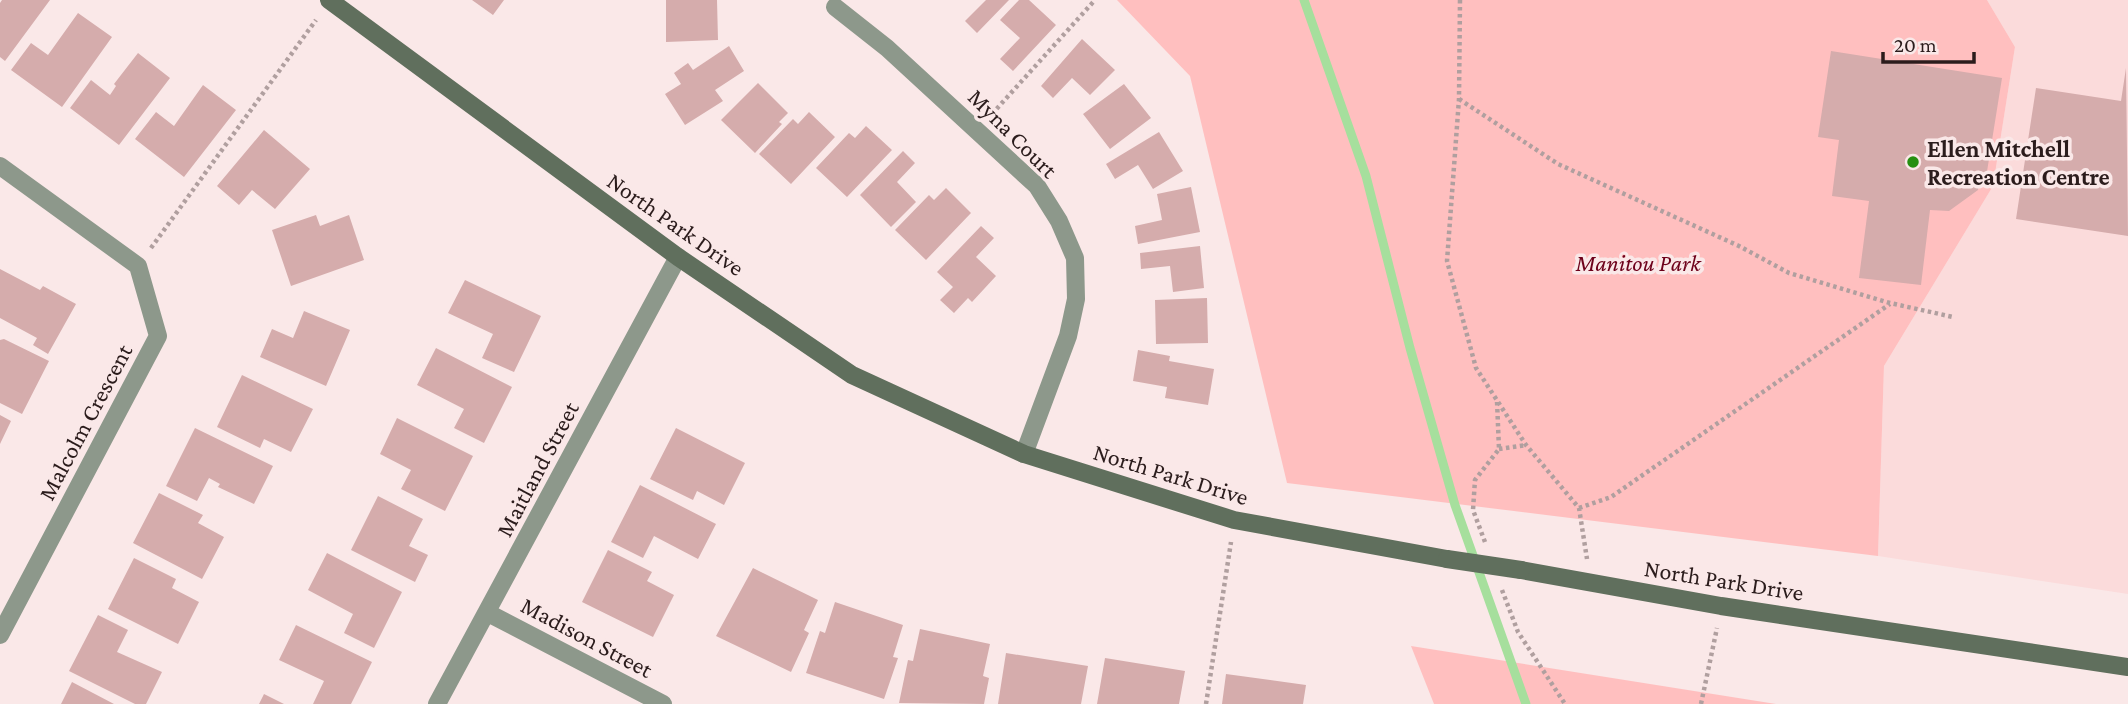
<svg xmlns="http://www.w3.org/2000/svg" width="2128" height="704" font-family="'Crimson Pro',serif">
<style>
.built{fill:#fbdbdb}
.green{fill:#ffbfbf}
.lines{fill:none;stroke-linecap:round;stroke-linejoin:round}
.stream{stroke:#a6df9d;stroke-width:9}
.building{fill:#d5acac}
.path{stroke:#b09f9f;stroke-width:4.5;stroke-dasharray:3.5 3.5;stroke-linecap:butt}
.minor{stroke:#8d988b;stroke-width:18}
.secondary{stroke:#606f5d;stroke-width:18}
.secondary-bridge{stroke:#606f5d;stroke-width:18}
.poi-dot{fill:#268f11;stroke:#fae8e8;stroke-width:2.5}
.labels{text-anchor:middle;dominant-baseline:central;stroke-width:7;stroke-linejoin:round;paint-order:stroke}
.street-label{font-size:24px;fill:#2b1c1c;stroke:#fae8e8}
.poi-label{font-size:24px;font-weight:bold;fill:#2b1c1c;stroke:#fae8e8;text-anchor:start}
.park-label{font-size:24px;font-style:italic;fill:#6d001a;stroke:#fae8e8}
</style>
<rect width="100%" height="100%" fill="#fae8e8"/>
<!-- built -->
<path class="built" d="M1987,0H2128V594L1878,556L1884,366L1993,186L2015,47Z"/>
<!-- green -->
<path class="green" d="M1117,0H1987L2015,47L1993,186L1884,366L1878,556L1287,483L1190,76Z
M1411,646L1776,704H1434Z"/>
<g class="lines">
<!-- stream -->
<path class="stream" d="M1304,0L1366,176L1410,348L1455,505L1526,704"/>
</g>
<!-- building -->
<path class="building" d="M2,0H50L5,61L0,57V3Z
M472,0H504L493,15Z
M666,0H717L718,40L666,42Z
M986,0H1009L977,33L965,21Z
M1019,0H1029L1056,25L1013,71L1000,59L1020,38L1000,20Z
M78,13L112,37L62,107L11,70L31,43L48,55Z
M1082,39L1115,70L1090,95L1072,78L1053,98L1041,86Z
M729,46L744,71L715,90L723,101L685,125L665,94L681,84L674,73L688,63L693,70Z
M1831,51L2002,78L1985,184L1979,183L1978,190L1949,211L1930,210L1921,285L1859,278L1869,201L1832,196L1839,140L1818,137Z
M138,53L170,78L119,145L70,108L91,80L110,95L116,86L114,84Z
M2126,68L2128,236L2016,219L2036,88L2121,101Z
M758,83L788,113L779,122L782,124L755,153L721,120Z
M1124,84L1151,118L1110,149L1083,114Z
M203,85L236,110L184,177L135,139L156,112L174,126Z
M809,112L835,137L791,184L759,154L793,119L798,124Z
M866,126L892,150L847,197L816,168L849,133L855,138Z
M264,130L310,169L275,209L252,190L239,205L217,186Z
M1159,132L1183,171L1153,189L1138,165L1115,179L1106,164Z
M903,151L915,163L897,182L916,202L891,227L860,195Z
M1191,187L1200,232L1138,244L1135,226L1162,220L1157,194Z
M946,188L971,213L926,260L895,230L929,195L934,200Z
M316,215L320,226L349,215L364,260L291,286L272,230Z
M981,226L994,238L976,257L996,276L972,302L968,298L954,313L940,300L953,287L937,272Z
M1200,246L1204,288L1173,292L1170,266L1141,269L1140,253Z
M0,269L40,290L43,286L76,304L48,354L33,345L37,338L0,318Z
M465,280L541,316L514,372L482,358L493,334L448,313Z
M1207,298L1208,343L1156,344L1155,300Z
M304,311L350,330L326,386L260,357L272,329L293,338Z
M4,339L49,361L22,414L0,403V340Z
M436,348L512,387L484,443L454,428L464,409L417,385Z
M1138,350L1170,356L1169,361L1214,369L1208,405L1165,398L1167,387L1133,381Z
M242,375L313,409L291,452L264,439L260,448L217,427Z
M0,415L11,421L0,444Z
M397,418L473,456L445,511L401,489L411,470L380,454Z
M195,428L273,466L254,504L218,487L220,484L209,478L197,501L166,486Z
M676,428L745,463L724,505L697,491L693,500L650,479Z
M640,485L716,524L698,559L654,536L643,558L611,542Z
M159,493L203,515L198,523L224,537L202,579L133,543Z
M378,496L423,519L409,546L428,555L415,582L351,550Z
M608,550L652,572L647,581L674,595L653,637L582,602Z
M327,553L402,592L374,648L344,633L353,614L308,590Z
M134,558L176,579L172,588L199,602L178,644L108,609Z
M753,568L818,600L804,630L809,633L791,672L716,636Z
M835,602L903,625L893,657L898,658L884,699L806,673L820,631L825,633Z
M98,615L128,630L117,652L162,672L146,704H135L69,671Z
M296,625L372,662L351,704H313L324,681L279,660Z
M920,629L990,644L983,676L989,678L984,704L899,703L908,660L913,661Z
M1006,653L1088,666L1081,704H998Z
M1105,658L1185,671L1179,704H1097Z
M1226,674L1306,685L1303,704H1222Z
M72,682L114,704H61Z
M264,694L284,704H259Z"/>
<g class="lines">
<!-- path -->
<path class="path" d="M1460,0L1459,99L1447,261L1476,368L1526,445L1579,508L1587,559
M1459,99L1558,164L1739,246L1789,273L1890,303L1953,317
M992,114L1095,0
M151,248L316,20
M1499,449L1526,445
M1579,508L1611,497L1890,304
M1485,542L1473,510L1475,480L1499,449L1497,401
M1502,590L1518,632L1565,704
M1206,704L1231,542
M1701,704L1717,628"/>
<!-- minor -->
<path class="minor" d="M835,7L887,48L1037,186L1059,221L1075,258L1076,299L1068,336L1024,454
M0,166L138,266L158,336L0,635
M488,613L663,704
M437,704L678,257"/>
<!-- secondary -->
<path class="secondary" d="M329,0L678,257L852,375L1024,454L1234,520L1447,559
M1521,570L1721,606L2128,667"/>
<!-- secondary-bridge -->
<path class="secondary-bridge" d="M1447,559L1521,570"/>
</g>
<!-- markers -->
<circle class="poi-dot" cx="1913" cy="162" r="7"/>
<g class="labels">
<!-- street labels -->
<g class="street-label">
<text transform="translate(1013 133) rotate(45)">Myna Court</text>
<text transform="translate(676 224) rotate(35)">North Park Drive</text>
<text transform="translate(85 422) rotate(-62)">Malcolm Crescent</text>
<text transform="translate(537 469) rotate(-62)">Maitland Street</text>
<text transform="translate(1171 474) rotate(17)">North Park Drive</text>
<text transform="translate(1724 580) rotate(9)">North Park Drive</text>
<text transform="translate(587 637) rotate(28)">Madison Street</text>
</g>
<!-- poi labels -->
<g class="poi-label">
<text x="1927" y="148">Ellen Mitchell<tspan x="1927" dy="28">Recreation Centre</tspan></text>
</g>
<!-- park labels -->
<g class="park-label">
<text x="1638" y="262">Manitou Park</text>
</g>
</g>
<!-- scale -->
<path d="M1883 52v10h91v-10" fill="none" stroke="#2b1c1c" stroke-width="3.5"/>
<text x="1894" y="52" font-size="21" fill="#2b1c1c" stroke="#fae8e8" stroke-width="5" paint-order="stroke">20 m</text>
</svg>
